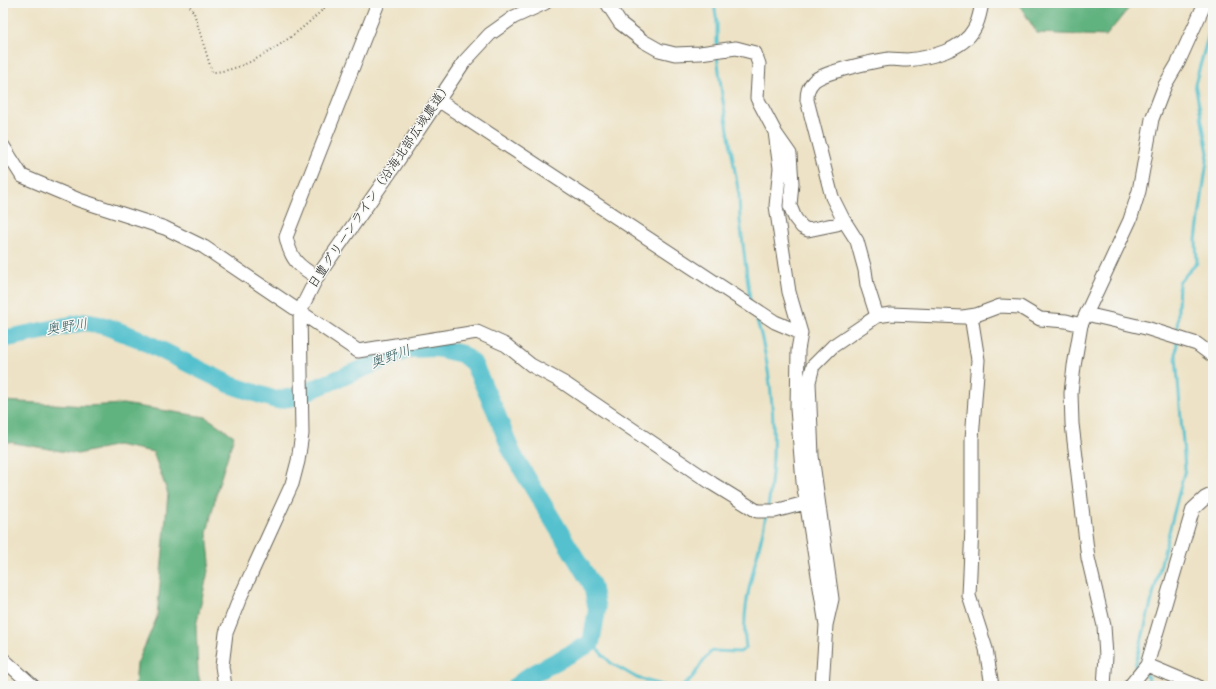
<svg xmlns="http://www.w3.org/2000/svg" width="1216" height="689" font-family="Dekko,'Klee One',sans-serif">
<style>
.forest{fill:#60b27f;stroke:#3e674e}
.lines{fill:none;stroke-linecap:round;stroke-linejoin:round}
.stream{stroke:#54c1ce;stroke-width:3}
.river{stroke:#54c1ce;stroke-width:18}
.minor-casing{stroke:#656157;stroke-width:15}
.path{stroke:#656157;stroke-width:2;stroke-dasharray:1 3;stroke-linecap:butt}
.minor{stroke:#fff;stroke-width:13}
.labels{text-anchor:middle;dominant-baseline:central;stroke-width:3;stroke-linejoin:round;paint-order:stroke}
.street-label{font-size:13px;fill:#1c1c1c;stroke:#f6f6f2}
.water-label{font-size:14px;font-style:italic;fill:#325e63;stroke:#f6f6f2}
</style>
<rect width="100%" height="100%" fill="#f6f6f2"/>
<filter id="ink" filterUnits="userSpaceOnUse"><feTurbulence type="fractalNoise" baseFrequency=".025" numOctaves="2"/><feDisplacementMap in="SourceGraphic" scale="8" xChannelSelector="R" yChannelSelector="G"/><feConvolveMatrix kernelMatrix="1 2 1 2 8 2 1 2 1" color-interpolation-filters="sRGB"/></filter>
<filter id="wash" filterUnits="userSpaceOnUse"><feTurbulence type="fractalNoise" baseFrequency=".012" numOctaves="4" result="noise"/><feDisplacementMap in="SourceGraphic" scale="16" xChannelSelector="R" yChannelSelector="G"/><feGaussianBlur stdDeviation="0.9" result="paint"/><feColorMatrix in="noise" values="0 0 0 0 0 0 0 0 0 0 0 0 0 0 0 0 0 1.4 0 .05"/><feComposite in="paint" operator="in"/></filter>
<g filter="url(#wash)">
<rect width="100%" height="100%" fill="#ede2c5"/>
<!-- forest -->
<path class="forest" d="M1018,3H1133L1106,36L1037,33Z
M3,401L86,406L123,404L206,417L234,436L218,487L207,533L210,562L196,626L198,673L201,686H135L137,664L157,617L168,494L153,452L117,445L78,454L3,441Z"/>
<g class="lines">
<!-- stream -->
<path class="stream" d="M714,3L717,23V47
M717,55L722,95L739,195L740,221L750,300
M755,313C774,375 778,444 768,507
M1177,333L1179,282L1197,263L1196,240L1208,153L1195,84L1213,19
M591,643L611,663L637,678L665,686
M1139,669L1135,666L1185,469L1176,356L1177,341
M1145,674L1149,677L1147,686
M681,686C697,679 699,661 712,651L740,652L746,648C739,602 759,559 766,515"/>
<!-- river -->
<path class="river" d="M3,339L85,322L105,326L137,338L231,385L276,400L294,397L410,349L436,348L462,354L473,363L495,410L512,453L592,585L597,610L591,643L529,676L516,686"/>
</g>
</g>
<g filter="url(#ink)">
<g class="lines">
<defs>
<path id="minor" d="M607,3L620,23L643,41L659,50L675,54L700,53L736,48L755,53L759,64L757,98L775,132L780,168L776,206L789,292L801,333L798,350L797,409L803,482L826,625
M438,100L775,322L801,333
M776,134L790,154L792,183L790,206L795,218L802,227L808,230L837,224L843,219
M3,146L22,176L79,200L165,228L204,247L358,351L477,332L506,345L531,365L564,383L713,484L757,511H775L805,503
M317,277C298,266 291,260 286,237L378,3
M1086,314L1146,328L1197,344L1213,356
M877,316L867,285L865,270L857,241L843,219L832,197L807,100C807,92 808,87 814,81C823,72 875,61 889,59C895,59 901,60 907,60C929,58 963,50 974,29C979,21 980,12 982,3
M971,316L978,360L972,439V527L969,596L986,649L992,686
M3,659L33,686
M1147,665L1197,686
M225,686L222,666L226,633L239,600L292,484L298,461L302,434L300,311L317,277L389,174L464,62L490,34L514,17L545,3
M822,686L826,625L832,599L812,456L809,382L813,366L833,346L864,325L877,316L891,314L963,317L976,315L1000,306L1020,307L1040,319L1066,321L1081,325
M1104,686L1106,656L1104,626L1088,558L1072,424L1071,393L1074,366L1081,325L1130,220L1139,191L1152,119L1165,85L1178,63L1205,3
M1130,686L1147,665L1193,509L1205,498L1213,494"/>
</defs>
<!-- minor casing -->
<use href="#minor" class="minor-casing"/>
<!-- path -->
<path class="path" d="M188,3L194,13L212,72C250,72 304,30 329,3"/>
<!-- minor -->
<use href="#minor" class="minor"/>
</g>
</g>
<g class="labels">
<!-- street labels -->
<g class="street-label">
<text transform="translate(381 186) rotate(-56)">日豊グリーンライン（沿海北部広域農道）</text>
</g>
<!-- water labels -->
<g class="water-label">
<text transform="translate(67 328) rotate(-8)">奥野川</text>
<text transform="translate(391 358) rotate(-20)">奥野川</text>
</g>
</g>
<!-- margin -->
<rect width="1216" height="689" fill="none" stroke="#f6f6f2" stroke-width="16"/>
</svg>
